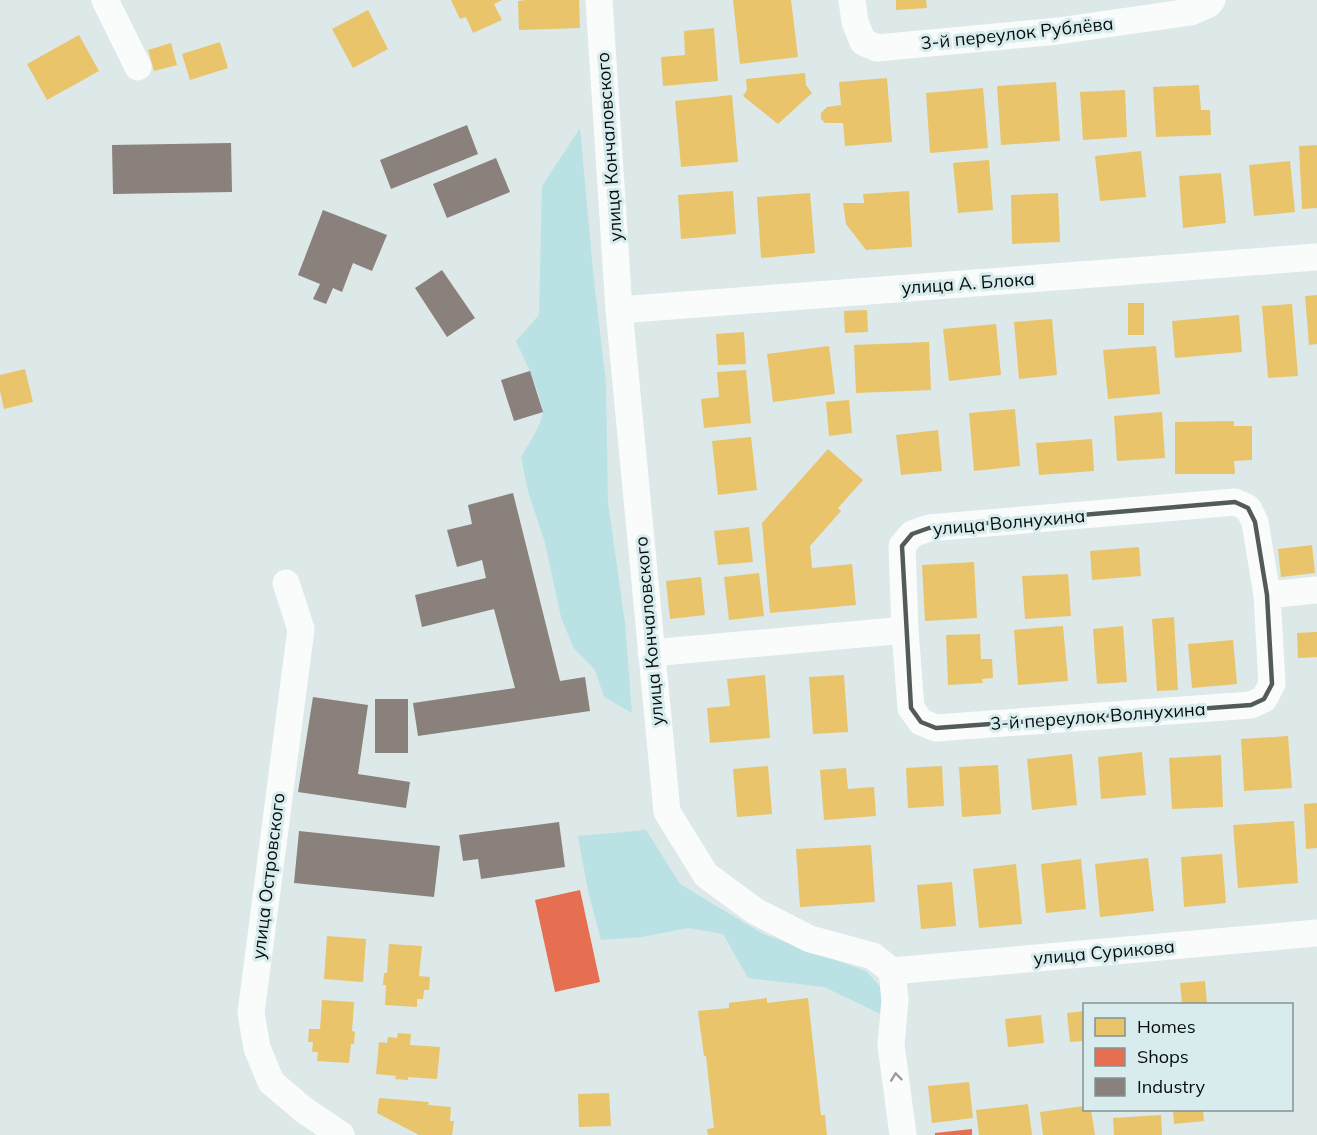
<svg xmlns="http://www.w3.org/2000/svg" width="1317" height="1135" font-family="Mulish,sans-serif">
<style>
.green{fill:#bae2e5}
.homes{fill:#e9c46a}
.shops{fill:#e76f51}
.industry{fill:#8a817c}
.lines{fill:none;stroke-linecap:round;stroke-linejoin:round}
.minor{stroke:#fafcfc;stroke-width:27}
.oneway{stroke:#999c9c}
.marked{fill:none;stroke:#525a5a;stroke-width:4.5;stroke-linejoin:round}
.labels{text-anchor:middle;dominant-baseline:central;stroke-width:6;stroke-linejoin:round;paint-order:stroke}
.street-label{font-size:18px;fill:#070d0d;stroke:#d8eced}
</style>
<rect width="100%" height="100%" fill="#dde8e8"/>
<!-- green -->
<path class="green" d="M580,128L593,271L606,384L608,502L625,623L632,713L604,697L595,670L573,647L561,617L545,543L528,491L521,457C528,444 539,430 542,416C545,401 523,356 516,341L539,315L542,186Z
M646,830L680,884L763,934L866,971L885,992L883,1015L824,987L748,978L723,934L688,928L642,937L601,940L588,891L578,836Z"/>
<!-- homes -->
<path class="homes" d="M451,0H502L494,4L502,20L473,33L466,17L460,19Z
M526,0H579L580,28L519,30L518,1Z
M733,0H791L798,57L740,64Z
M896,0H926L927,8L896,10Z
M368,10L388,49L353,68L332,29Z
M714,28L718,81L663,86L661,57L685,55L684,31Z
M79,35L99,71L47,100L27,64Z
M220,42L228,68L190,80L182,54Z
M171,43L177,65L154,71L148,50Z
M805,73L806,85L812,93L778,124L743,96L747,90L746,79Z
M887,78L892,142L845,146L843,123H825L821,119V113L827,107L841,105L839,82Z
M1056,82L1060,141L1001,145L997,86Z
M1199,85L1201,110H1210L1211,135L1156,137L1153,87Z
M983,88L988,148L930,153L926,93Z
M1125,90L1127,137L1083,140L1080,92Z
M732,95L738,162L681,167L675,101Z
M1317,145V208L1302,209L1299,146Z
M1141,151L1146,197L1100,201L1095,156Z
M989,160L993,210L958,213L953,163Z
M1290,161L1295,212L1254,216L1249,165Z
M1221,173L1226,223L1183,228L1179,176Z
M733,191L736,234L681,239L678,195Z
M909,191L912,247L866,250L846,224L843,203H864L863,194Z
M810,193L815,253L761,258L757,197Z
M1058,193L1060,242L1012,244L1011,195Z
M1317,295V344L1309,345L1305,296Z
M1128,303H1144V335H1128Z
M1292,304L1298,376L1268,378L1262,306Z
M867,310L868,332L845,333L844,311Z
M1239,315L1242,352L1175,358L1172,321Z
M1052,319L1057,375L1019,379L1014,322Z
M996,324L1001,375L949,381L943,329Z
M744,332L746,364L718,365L716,334Z
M929,342L931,390L856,393L854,345Z
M829,346L835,394L773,402L767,354Z
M1156,346L1160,394L1108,399L1103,350Z
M25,369L33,402L4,409L0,391V375Z
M746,370L751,423L704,428L701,399L719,397L717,372Z
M849,400L852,433L829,436L826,402Z
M1015,409L1020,466L974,471L969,413Z
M1162,412L1165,458L1117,461L1114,416Z
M1234,421V426H1252V460L1234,461L1235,474H1175V422Z
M938,430L942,471L901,475L896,435Z
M751,437L757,490L718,495L712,441Z
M1092,439L1094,471L1039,475L1036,443Z
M828,449L863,480L838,508L841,511L810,546L812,568L852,564L856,605L770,613L762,523Z
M749,527L753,562L718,565L714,531Z
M1312,545L1315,573L1281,577L1278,549Z
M1139,547L1141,576L1092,580L1090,551Z
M974,562L977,618L925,621L922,565Z
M759,573L764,616L729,620L724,577Z
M1068,574L1071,616L1025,619L1022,576Z
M701,577L705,615L670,619L666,581Z
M1174,617L1178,690L1157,691L1152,619Z
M1063,626L1068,681L1018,685L1014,630Z
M1123,626L1127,682L1097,684L1093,629Z
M1317,632V657L1298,658L1297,633Z
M980,634L981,659H992L993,678L982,679L983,683L948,685L946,635Z
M1233,640L1237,684L1192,688L1188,644Z
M765,675L770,738L710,743L707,708L730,706L727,679Z
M844,675L848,732L813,734L809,677Z
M1288,736L1292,788L1244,791L1241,739Z
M1142,752L1146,795L1101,799L1098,757Z
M1072,754L1077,805L1032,810L1027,759Z
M1221,755L1223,807L1172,809L1169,758Z
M998,765L1001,814L962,817L959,767Z
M768,766L772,814L737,817L733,769Z
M942,766L944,806L908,808L906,768Z
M846,768L848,789L874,787L876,816L824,820L820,770Z
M1317,803V848L1306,849L1304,804Z
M1294,821L1298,883L1238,888L1233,825Z
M871,845L875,902L800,907L796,849Z
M1222,854L1226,903L1184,907L1181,857Z
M1148,858L1154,911L1100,917L1095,864Z
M1081,859L1086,909L1046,913L1041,864Z
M1016,864L1022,924L979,928L973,869Z
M952,882L956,926L921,929L917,885Z
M327,936L366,939L363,982L324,979Z
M389,944L422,946L419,976L430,977L429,990H424L423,999H417V1007L385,1005L386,985H383L384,973H387Z
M1205,981L1207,1004H1182L1180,983Z
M767,998V1003L808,998L821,1115H825L827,1135H708L707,1129L714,1128L706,1056H704L698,1011L729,1008V1003Z
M322,1000L354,1002L352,1031L355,1032L354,1044H351L349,1063L317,1061L318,1052H312L313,1042H308L309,1029H320Z
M1084,1011V1041L1070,1042L1067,1013Z
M1041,1015L1044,1043L1008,1047L1005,1019Z
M398,1033L411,1034L410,1045L440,1047L437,1079L408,1077V1080L395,1079L396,1076L376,1074L379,1042L387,1043L388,1037L397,1038Z
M969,1082L973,1118L932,1123L928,1086Z
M609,1093L611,1126L579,1127L578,1094Z
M379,1098L429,1102L428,1105L451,1107L450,1121H454L452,1135H419L377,1113Z
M1028,1104L1032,1135H979L976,1110Z
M1084,1106V1110H1091L1095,1135H1043L1040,1112Z
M1173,1110H1203L1204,1121L1174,1124Z
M1161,1115L1162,1135H1114L1113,1118Z"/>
<!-- shops -->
<path class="shops" d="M580,890L600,982L555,992L535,900Z
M972,1129V1135H935V1133Z"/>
<!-- industry -->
<path class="industry" d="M467,125L478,154L391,189L380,160Z
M231,143L232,192L113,194L112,145Z
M496,158L510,192L447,218L433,184Z
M323,210L387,235L372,271L353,263L342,292L333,288L326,304L313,299L320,284L298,275Z
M442,270L475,318L447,337L415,288Z
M530,371L543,412L514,421L501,380Z
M513,493L560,681L585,677L590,711L418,736L413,703L515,688L494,609L422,627L415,595L486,578L482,560L457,567L447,530L472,524L468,505Z
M313,697L368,705L358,774L410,782L406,808L298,792Z
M375,699H408V753H375Z
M559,822L565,867L481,879L478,859L463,861L459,835Z
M299,831L440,846L434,897L294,883Z"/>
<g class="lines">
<!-- minor -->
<path class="minor" d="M105,0L138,67
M599,0L619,310L667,812L706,875L755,911L810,939L873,956L892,971L895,1000L891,1045L903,1135
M852,0L855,22L863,42L877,48L1058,31L1191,12L1209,4L1212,0
M619,310L1317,257
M286,583L301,629L251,1013L257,1048L271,1082L304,1110L341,1135
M905,630L911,708L921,722L936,728L1251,705L1264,699L1272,684L1267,595
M651,653L905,630L902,546L912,534L929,528L1235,502L1248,508L1255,522L1267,595L1317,590
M892,971L1317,933"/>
</g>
<!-- one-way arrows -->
<defs><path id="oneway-chevron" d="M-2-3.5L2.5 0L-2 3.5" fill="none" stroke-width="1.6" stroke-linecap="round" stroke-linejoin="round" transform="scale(1.5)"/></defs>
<use class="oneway" href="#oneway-chevron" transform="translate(896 1077) rotate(-97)"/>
<!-- marked area -->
<path class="marked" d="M1235,502L1248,508L1255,522L1267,595L1272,684L1264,699L1251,705L936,728L921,722L911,708L902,546L912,534L929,528Z"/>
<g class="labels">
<!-- street labels -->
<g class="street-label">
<text transform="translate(1017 33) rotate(-6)">3-й переулок Рублёва</text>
<text transform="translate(609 147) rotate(-94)">улица Кончаловского</text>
<text transform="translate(968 283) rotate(-4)">улица А. Блока</text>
<text transform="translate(1009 522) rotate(-5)">улица Волнухина</text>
<text transform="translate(649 631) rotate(-95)">улица Кончаловского</text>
<text transform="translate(1098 716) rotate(-4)">3-й переулок Волнухина</text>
<text transform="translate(268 876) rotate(-83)">улица Островского</text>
<text transform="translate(1104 952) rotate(-5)">улица Сурикова</text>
</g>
</g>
<!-- legend -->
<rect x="1083" y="1003" width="210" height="108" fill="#d8eced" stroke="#849393" stroke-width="1.5"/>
<rect x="1095" y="1018" width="30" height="18" fill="#e9c46a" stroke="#849393" stroke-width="1.5"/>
<text x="1137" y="1033" font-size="18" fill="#070d0d">Homes</text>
<rect x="1095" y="1048" width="30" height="18" fill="#e76f51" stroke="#849393" stroke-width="1.5"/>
<text x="1137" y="1063" font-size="18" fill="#070d0d">Shops</text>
<rect x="1095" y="1078" width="30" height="18" fill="#8a817c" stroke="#849393" stroke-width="1.5"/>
<text x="1137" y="1093" font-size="18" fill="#070d0d">Industry</text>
</svg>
